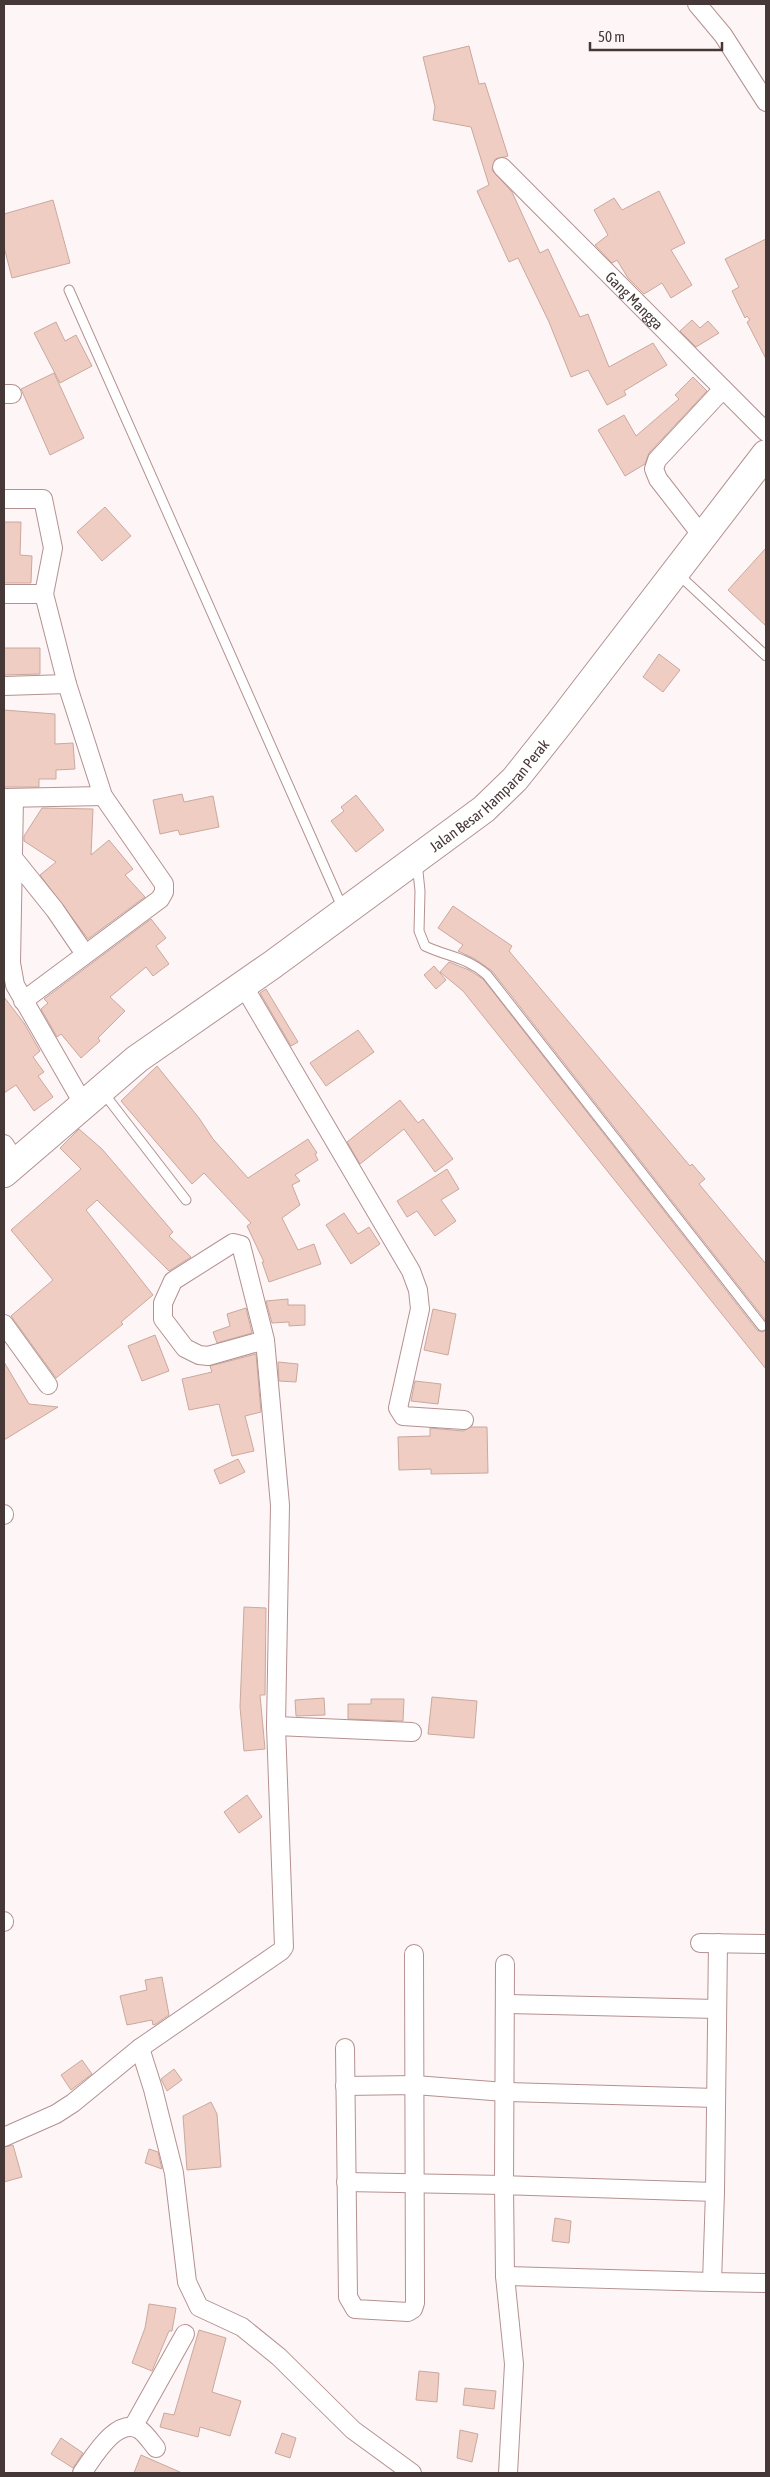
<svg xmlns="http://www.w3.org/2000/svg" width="770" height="2477" font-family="'Asap Condensed',sans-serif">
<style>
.building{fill:#f0cdc3;stroke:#caa89e}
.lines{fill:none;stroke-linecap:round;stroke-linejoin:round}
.service-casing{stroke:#b49191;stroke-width:11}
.minor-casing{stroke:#b49191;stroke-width:20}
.primary-casing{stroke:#b49191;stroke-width:30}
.service{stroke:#fff;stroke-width:9}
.minor{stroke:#fff;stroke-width:18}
.primary{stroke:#fff;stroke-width:28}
.labels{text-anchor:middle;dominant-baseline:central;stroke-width:4;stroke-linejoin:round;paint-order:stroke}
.street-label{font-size:15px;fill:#473838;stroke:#fef6f6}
</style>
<rect width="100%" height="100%" fill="#fef6f6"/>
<!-- building -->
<path class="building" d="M469,46L479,84L485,83L508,156L495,159L492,170L512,192L540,253L548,249L580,317L588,314L609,367L653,343L667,365L624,391L626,395L607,405L588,370L571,377L549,322L518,258L509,262L477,191L489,185L471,127L433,120L435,107L423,57Z
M659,191L685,243L671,250L692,285L671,298L662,283L644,294L628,278L617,260L612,263L595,245L608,235L594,210L614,198L622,210Z
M53,200L70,263L12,278L4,247V214Z
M766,239V359L747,322L750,320L747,316L745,318L732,291L739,287L725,259Z
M692,320L700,328L708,321L719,333L696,347L680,331Z
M56,322L65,341L76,335L92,366L60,383L34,333Z
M54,373L84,438L50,455L21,389Z
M693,377L707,391L649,453L645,464L625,476L598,430L624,415L636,436L679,399L675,395Z
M105,507L131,536L102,561L77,532Z
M4,522H21L20,555L32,556L31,583H4Z
M766,548V626L728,590Z
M4,648H40V674L4,675Z
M659,654L680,670L663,692L643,677Z
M4,710L55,714V744L73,743L75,769L56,770V779H39V787H4Z
M182,794L184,802L213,796L219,827L180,835L178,830L160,834L153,800Z
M356,795L384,830L356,852L331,821L344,811L341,807Z
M42,808L93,809L91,855L109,840L133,869L125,875L145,897L88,939L40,875L56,862L24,841V836Z
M453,906L512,946L509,951L690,1166L692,1164L705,1179L699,1184L766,1264V1321L492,971L475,959L458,951L463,945L438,928Z
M151,919L166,938L156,946L169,964L153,976L146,967L110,997L125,1011L98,1038L100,1041L81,1058L61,1034L57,1037L41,1009L48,1003L44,999Z
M449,962L469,970L483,979L757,1330L762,1332L766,1330V1369L463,991L440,972Z
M434,966L446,980L436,989L424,975Z
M266,989L298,1042L291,1046L260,993Z
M4,997L24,1023L40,1051L33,1057L44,1072L38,1076L53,1097L34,1111L16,1085L4,1093Z
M358,1030L374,1052L326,1086L310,1063Z
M157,1066L199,1118L213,1139L248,1178L308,1139L317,1153L315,1154L318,1160L295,1175L300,1181L292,1185L300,1205L282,1218L298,1250L314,1244L321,1264L269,1282L262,1262H264L247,1226L251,1223L204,1173L192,1184L121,1101Z
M400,1100L418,1123L423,1119L453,1159L435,1172L404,1129L360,1164L347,1142Z
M79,1129L102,1149L173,1232L169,1236L191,1257L169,1271L97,1200L86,1210L153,1295L121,1322L123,1324L56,1378L11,1316L53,1280L11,1230L81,1169L60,1148Z
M447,1169L459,1189L441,1200L456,1221L435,1236L417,1211L407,1217L397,1201Z
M344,1213L358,1234L369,1227L380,1244L351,1264L326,1225Z
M288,1299V1305H305V1325L289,1326V1322L272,1323L266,1301Z
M246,1308L252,1333L217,1343L213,1332L230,1326L227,1314Z
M433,1309L456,1314L448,1355L424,1350Z
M155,1335L169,1371L142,1381L128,1346Z
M256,1354L261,1412L245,1416L254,1451L232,1456L219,1404L189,1410L182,1379L212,1372L210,1366Z
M4,1362L29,1404L58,1407L4,1440Z
M278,1362L298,1364L296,1382L279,1381Z
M415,1381L441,1384L438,1404L411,1401Z
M471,1427H487L488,1473L431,1474V1469L399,1470L398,1437L430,1436V1428L463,1431Z
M238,1459L245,1472L220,1484L214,1470Z
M244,1607L266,1608L265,1695H260L265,1749L244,1751L240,1707Z
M432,1697L477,1701L474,1738L428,1734Z
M324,1698L325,1715L296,1716L295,1700Z
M371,1699H404L403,1721L348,1719V1704H371Z
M247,1795L262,1817L239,1833L224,1812Z
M162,1977L169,2015L156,2024L153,2025L152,2020L127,2025L120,1996L147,1990L145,1980Z
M82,2060L92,2074L71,2090L61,2075Z
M174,2069L182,2080L167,2091L161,2079Z
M211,2102L217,2114L221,2167L187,2170L183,2116Z
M13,2145L22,2177L4,2182V2147Z
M149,2149L158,2152L162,2169L145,2163Z
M555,2218L571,2221L569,2243L552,2241Z
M149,2304L176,2308L172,2331H169L152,2371L132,2363L145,2328Z
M199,2330L226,2338L212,2392L241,2401L230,2436L200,2427L198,2437L160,2427L164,2413L174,2415Z
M419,2371L439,2373L437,2402L416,2400Z
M465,2388L496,2391L494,2409L463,2405Z
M460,2430L478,2434L472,2462L457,2458Z
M282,2433L296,2438L290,2458L275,2453Z
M61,2438L83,2453L73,2468L51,2454Z
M141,2455L182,2473H134Z"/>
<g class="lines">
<defs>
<path id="service" d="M69,290L343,909
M678,574L766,656
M417,862L420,891L419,931L425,946C448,957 467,957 487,975L762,1326
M102,1091L186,1200"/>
<g id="minor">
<path d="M697,4L723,35L766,102"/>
<path id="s1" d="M502,167L766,432"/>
<path d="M4,394H12"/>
<path d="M4,499H43L53,548L44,594L67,684L103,796L164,884V892L160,899L23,1001"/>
<path d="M703,537L658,479L654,469L657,460L723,389"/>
<path d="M4,594H44"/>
<path d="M4,686L67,684"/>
<path d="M4,798L103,796"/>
<path d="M14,798L11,963L15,985L84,1105"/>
<path d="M14,859L55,910L85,954"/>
<path d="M243,985L411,1271L418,1290L420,1309L398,1408L403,1416L464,1420"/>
<path d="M4,1144L16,1162"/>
<path d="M4,1324L48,1385"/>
<path d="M4,1514V1515"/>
<path d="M276,1726L412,1732"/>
<path d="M4,1922V1921"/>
<path d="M700,1943L766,1944"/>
<path d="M505,2004L717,2009"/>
<path d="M140,2048L153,2089L174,2173L187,2282L199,2307L242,2327L279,2357L353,2430L412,2473"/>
<path d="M345,2048L348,2297L355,2309L408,2312L413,2309L415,2303L414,1954"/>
<path d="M345,2086L415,2085L505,2092L716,2098"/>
<path d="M4,2137L56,2114L73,2103L140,2048L281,1951L284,1947L276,1726L280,1505L265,1340L241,1245L233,1243L173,1281L163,1303V1319L185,1348L199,1355L208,1356L265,1340"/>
<path d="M346,2182L504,2185L505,1964"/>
<path d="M715,2192L718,1943"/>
<path d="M505,2276L712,2282"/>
<path d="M133,2427L185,2334"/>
<path d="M82,2473C93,2458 117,2415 140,2430C146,2434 151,2442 156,2448"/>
<path d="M508,2473L514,2364L505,2276L504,2185L715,2192L712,2282L766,2283"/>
</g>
<g id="primary">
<path id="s2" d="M4,1173L137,1059L272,965L484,809L515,779L558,725L766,454"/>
</g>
</defs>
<!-- service casing -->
<use href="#service" class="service-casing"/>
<!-- minor casing -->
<use href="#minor" class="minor-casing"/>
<!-- primary casing -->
<use href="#primary" class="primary-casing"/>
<!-- service -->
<use href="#service" class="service"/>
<!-- minor -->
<use href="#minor" class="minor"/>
<!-- primary -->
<use href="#primary" class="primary"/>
</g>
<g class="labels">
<!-- street labels -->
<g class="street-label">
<text stroke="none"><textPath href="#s1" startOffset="188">Gang Mangga</textPath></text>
<text stroke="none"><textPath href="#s2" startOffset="616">Jalan Besar Hamparan Perak</textPath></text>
</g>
</g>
<!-- border -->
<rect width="770" height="2477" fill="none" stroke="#473838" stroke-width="10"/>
<!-- scale -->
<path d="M590 42v8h132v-8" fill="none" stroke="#473838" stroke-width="2.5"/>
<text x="598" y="42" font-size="15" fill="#473838" stroke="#fef6f6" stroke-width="4" paint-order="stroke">50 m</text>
</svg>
